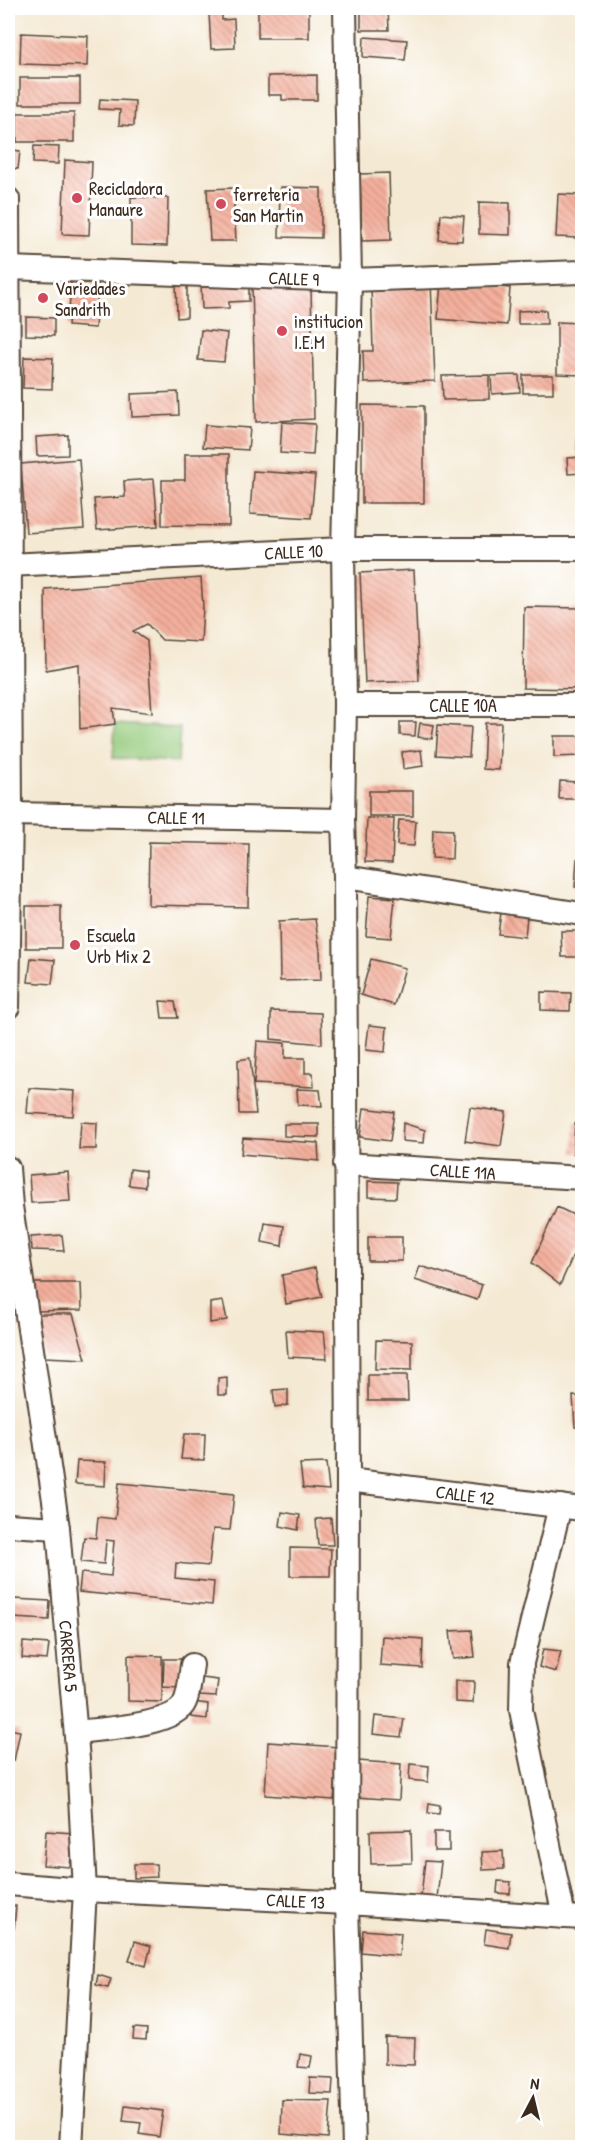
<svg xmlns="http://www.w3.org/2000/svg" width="590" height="2155" font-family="'Patrick Hand',sans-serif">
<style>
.green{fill:#95ca7c;stroke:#687a4d;stroke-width:1.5}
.building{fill:url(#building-back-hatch)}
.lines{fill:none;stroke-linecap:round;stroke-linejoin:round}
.minor-casing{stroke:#574739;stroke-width:26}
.minor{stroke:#fff;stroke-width:22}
.poi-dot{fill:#d1495b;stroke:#fff;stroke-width:2}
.labels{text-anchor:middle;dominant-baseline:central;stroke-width:6;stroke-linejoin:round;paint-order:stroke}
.poi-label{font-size:18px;fill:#3b2a1e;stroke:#fff;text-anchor:start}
.street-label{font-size:18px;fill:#3b2a1e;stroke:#fff}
</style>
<defs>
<pattern id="building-back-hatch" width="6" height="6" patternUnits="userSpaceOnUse" patternTransform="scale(1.5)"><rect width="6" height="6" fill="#f5b09d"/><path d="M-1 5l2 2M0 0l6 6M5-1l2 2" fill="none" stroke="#c88f7f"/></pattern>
</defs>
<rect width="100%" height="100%" fill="#fff"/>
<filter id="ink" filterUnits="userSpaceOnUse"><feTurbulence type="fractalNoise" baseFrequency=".0167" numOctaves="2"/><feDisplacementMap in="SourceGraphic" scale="12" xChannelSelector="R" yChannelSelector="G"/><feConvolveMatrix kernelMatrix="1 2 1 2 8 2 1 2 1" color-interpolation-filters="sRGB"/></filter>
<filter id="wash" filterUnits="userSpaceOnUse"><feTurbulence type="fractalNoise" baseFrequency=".008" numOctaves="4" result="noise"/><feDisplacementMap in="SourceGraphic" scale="24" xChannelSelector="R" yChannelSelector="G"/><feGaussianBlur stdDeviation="1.35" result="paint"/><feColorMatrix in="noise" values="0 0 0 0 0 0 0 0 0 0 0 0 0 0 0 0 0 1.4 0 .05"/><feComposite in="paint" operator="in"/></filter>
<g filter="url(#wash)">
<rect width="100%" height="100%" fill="#f4e9d3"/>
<!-- green -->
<path class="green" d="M115,724L180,728L178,762L113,758Z"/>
<g id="blocks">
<!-- building -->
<path class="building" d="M258,8H309V38H258Z
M361,8H388L389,30H361Z
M222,12V20L234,19L235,48L211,49L209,13Z
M21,33L88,36L87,66L20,64Z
M364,37L407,40L405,60L363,57Z
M317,75V100H282V95H268V76Z
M20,78H80V104H20Z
M100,99L135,101L134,126L119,125L120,110L99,109Z
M17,113H74V142H17Z
M34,146L59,147L58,164L33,163Z
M12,150L20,151L18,169L10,168Z
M65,160L92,162L89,235L62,234Z
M389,173L391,240L362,241L360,174Z
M280,187L321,188V238L279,237Z
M233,188L236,241H210L207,189Z
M558,194L580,195L579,238L556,237Z
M131,197L168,198L167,246L131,245Z
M479,202L510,203V235L479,234Z
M441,214L464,216L462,241L439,240Z
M187,281V317L177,318L176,282Z
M249,281V301L229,302V308L202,309L201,283Z
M71,282L98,284L95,328L68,326Z
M431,282L435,381L364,383L363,351H373L371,285Z
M441,282L510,288L507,325L438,319Z
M252,287L311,288L314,419L256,422Z
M546,310L547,324H518V311Z
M26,317L54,318V336L26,335Z
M557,322L582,323V375L557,374Z
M201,330L227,333L224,362L198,360Z
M24,357L53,358L52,389L23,388Z
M489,375V399L443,400L442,376Z
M519,375L520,392L492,394L491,376Z
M523,375H553V393H523Z
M178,392L179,415L132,417L131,394Z
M362,405L424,406V503H362Z
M282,422L315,424L313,455L280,453Z
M205,425L250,428L248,450L203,447Z
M578,430H582V450H577Z
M68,435V455L37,456L36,437Z
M185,454H229V526L162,525V480H185Z
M582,457V473L568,474L567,458Z
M79,459L84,529L26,533L21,464Z
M253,471L315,475L311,518L250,514Z
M154,479L158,526L97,530L94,499L125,497L124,481Z
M414,570L419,681L365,683L360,573Z
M201,578L203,607L201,642L162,640L147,624L133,631L147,641L152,713L113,708L115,724L80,729L79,664L46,670L45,589Z
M524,607L582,608V689L523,688Z
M400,722H416L415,736L400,735Z
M420,723L434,725L432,739L418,737Z
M485,723H501L499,770L483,769Z
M438,725L471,727L469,757L436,755Z
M554,736H581V756L554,757Z
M421,750L423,766L403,769L402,752Z
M560,781L577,782L576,799H559Z
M369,791H413V816H369Z
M367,818L394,819L392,863L365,862Z
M399,820L416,821L414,846L397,845Z
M433,829L453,830L452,859L432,858Z
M149,842L249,844L248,907L148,905Z
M577,859L582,860V887H575Z
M369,896L395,898L391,938L366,936Z
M26,906H61V948H26Z
M501,913L527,916L525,937L498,934Z
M315,919L320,950L321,980L280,981L279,921Z
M561,931H582V957H562Z
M31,958L55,960L52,984L28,982Z
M371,959L405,968L394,1005L361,995Z
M541,992L571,993L570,1011L541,1010Z
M160,1001L175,1002L178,1018H162Z
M271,1011L321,1013L322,1044L271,1039Z
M369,1025L387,1027L385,1052L366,1050Z
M257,1041L285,1043V1058H305V1073H313L314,1087L254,1084Z
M250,1058L256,1114H239L238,1060Z
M29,1088L75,1091L73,1116L27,1113Z
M297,1089L320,1090L322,1106L298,1105Z
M470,1107L506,1112L501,1146L465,1141Z
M364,1108L394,1112L390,1141L360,1137Z
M81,1122L97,1123L96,1149H79Z
M403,1123L425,1130L424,1143L402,1141Z
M575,1123L582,1124V1153H573Z
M284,1124H319V1137L284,1136Z
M243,1138L318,1143L319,1161L241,1154Z
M130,1169L145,1171V1187L129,1185Z
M68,1172L70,1201L31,1203L29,1175Z
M368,1181L397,1182L396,1198L368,1197Z
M557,1207L582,1219V1252L576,1249L560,1285L532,1263Z
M265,1223L284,1226L282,1246L262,1242Z
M62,1235L64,1251L32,1250L31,1237Z
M368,1237H402V1261H368Z
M420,1266L482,1285L477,1300L415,1280Z
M315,1268L322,1297L286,1304L282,1275Z
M35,1283H81L82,1310L35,1311Z
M223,1301L227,1320L210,1323V1303Z
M39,1314H73L86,1359L45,1357Z
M286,1330L324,1332L327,1359L288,1357Z
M376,1340L412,1341V1370L375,1369Z
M368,1375H407L408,1401H368Z
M227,1377V1395H218V1378Z
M288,1389V1405L275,1407L273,1390Z
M573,1396L582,1397V1428L575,1427Z
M184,1434H205L204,1460L181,1459Z
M77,1461L106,1462L105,1486L75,1484Z
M326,1463L329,1490L303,1488L300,1464Z
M119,1483L234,1494L230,1530L213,1529L209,1566L176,1563L175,1578L214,1582L212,1605L79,1592L81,1573L111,1576L114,1541L106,1540L104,1564L81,1562L84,1537L96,1538L98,1517L115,1519Z
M282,1512L300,1515L298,1530L280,1526Z
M331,1518L333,1545H318L316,1519Z
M290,1548L331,1549L330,1576H290Z
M14,1599L50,1601L49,1620L13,1618Z
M472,1630L475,1657L453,1659L450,1631Z
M382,1636L423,1639L422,1668L380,1665Z
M23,1642L49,1644L47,1660L22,1658Z
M543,1649L561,1651L556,1672L539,1667Z
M128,1655L162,1656V1702L128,1701Z
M164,1659H181L180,1688L163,1687Z
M202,1678L218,1680L216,1697L200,1696Z
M455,1681H474L473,1703L455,1702Z
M192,1702L208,1704L207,1719L191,1717Z
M375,1716L404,1719L401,1737L373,1734Z
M8,1729L20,1731L14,1761L8,1760Z
M268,1742L338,1747L334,1800L265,1795Z
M358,1761L401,1764L399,1800L356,1797Z
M410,1764L429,1766L428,1782L409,1780Z
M429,1803L440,1805L439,1814L428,1813Z
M411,1830L412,1863L371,1864L370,1831Z
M46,1831L73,1833L70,1867L43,1865Z
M434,1832H449V1851H434Z
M503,1851L504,1869L483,1870L482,1852Z
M425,1861L441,1862L437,1898L421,1896Z
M134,1864H156L157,1877L134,1878Z
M498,1881L511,1882L510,1894L497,1893Z
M8,1906H16L14,1928L8,1927Z
M486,1929L511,1933L509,1948L484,1944Z
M363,1930L401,1933L399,1956L361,1952Z
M135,1941L151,1946L146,1966L129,1961Z
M98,1975L111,1979L108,1988L96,1985Z
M134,2028L147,2029L146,2040L133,2039Z
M385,2037L415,2038L414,2065L385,2064Z
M300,2054L312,2056L310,2068L298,2067Z
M310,2078L333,2079L332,2094L309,2093Z
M282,2100L331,2101L328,2138L281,2134Z
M125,2106L163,2111L159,2137L139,2134L141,2123L123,2121Z"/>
</g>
</g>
<g filter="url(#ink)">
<use href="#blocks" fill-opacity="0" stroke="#574739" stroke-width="1.5"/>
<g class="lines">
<defs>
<g id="minor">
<path d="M345,8L350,280L343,549L345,705L343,820L345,877L348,1480L347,1903L354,2148"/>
<path d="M8,199L11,814L8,1007"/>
<path id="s1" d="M8,268L350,280L582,272"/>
<path id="s2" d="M8,565L343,549H582"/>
<path id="s3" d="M345,705H582"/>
<path id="s4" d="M8,814L343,820"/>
<path d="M345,877L582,914"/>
<path id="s5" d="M345,1164L582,1178"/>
<path id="s6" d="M8,1168L11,1206L58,1528L78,1760L85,1890L71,2148"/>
<path id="s7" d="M348,1480L582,1509"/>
<path d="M560,1506L522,1663L521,1710L564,1917"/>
<path d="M8,1525L58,1528"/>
<path d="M76,1732C100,1729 175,1726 185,1702C190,1691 190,1676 192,1665"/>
<path id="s8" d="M8,1884L85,1890L347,1903L582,1918"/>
</g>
</defs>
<!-- minor casing -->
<use href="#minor" class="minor-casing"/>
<!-- minor -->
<use href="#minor" class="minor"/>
</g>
</g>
<!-- markers -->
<g class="poi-dot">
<circle cx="77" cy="198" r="6"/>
<circle cx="221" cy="204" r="6"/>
<circle cx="43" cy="298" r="6"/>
<circle cx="282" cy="331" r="6"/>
<circle cx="75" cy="945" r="6"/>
</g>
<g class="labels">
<!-- poi labels -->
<g class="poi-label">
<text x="89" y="188">Recicladora<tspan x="89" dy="21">Manaure</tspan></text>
<text x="233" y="194">ferreteria<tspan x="233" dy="21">San Martin</tspan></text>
<text x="55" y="288">Variedades<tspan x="55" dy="21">Sandrith</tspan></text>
<text x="294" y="321">institucion<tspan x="294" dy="21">I.E.M</tspan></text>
<text x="87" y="935">Escuela<tspan x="87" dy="21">Urb Mix 2</tspan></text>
</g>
<!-- street labels -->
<g class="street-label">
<text stroke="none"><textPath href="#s1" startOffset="286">CALLE 9</textPath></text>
<text stroke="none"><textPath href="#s2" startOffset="286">CALLE 10</textPath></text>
<text stroke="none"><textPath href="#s3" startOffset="118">CALLE 10A</textPath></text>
<text stroke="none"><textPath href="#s4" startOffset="168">CALLE 11</textPath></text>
<text stroke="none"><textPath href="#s5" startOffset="118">CALLE 11A</textPath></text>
<text stroke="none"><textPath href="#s7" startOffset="118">CALLE 12</textPath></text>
<text stroke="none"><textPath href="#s6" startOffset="492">CARRERA 5</textPath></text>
<text stroke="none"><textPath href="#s8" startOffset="288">CALLE 13</textPath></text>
</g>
</g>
<!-- margin -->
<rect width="590" height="2155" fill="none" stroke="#fff" stroke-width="30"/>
<!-- north arrow -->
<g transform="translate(533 2098) rotate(7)" stroke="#ffffff" stroke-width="4.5" paint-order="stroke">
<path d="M0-4.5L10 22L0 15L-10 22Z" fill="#3b2a1e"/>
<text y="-9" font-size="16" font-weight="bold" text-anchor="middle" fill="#3b2a1e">N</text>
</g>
</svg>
